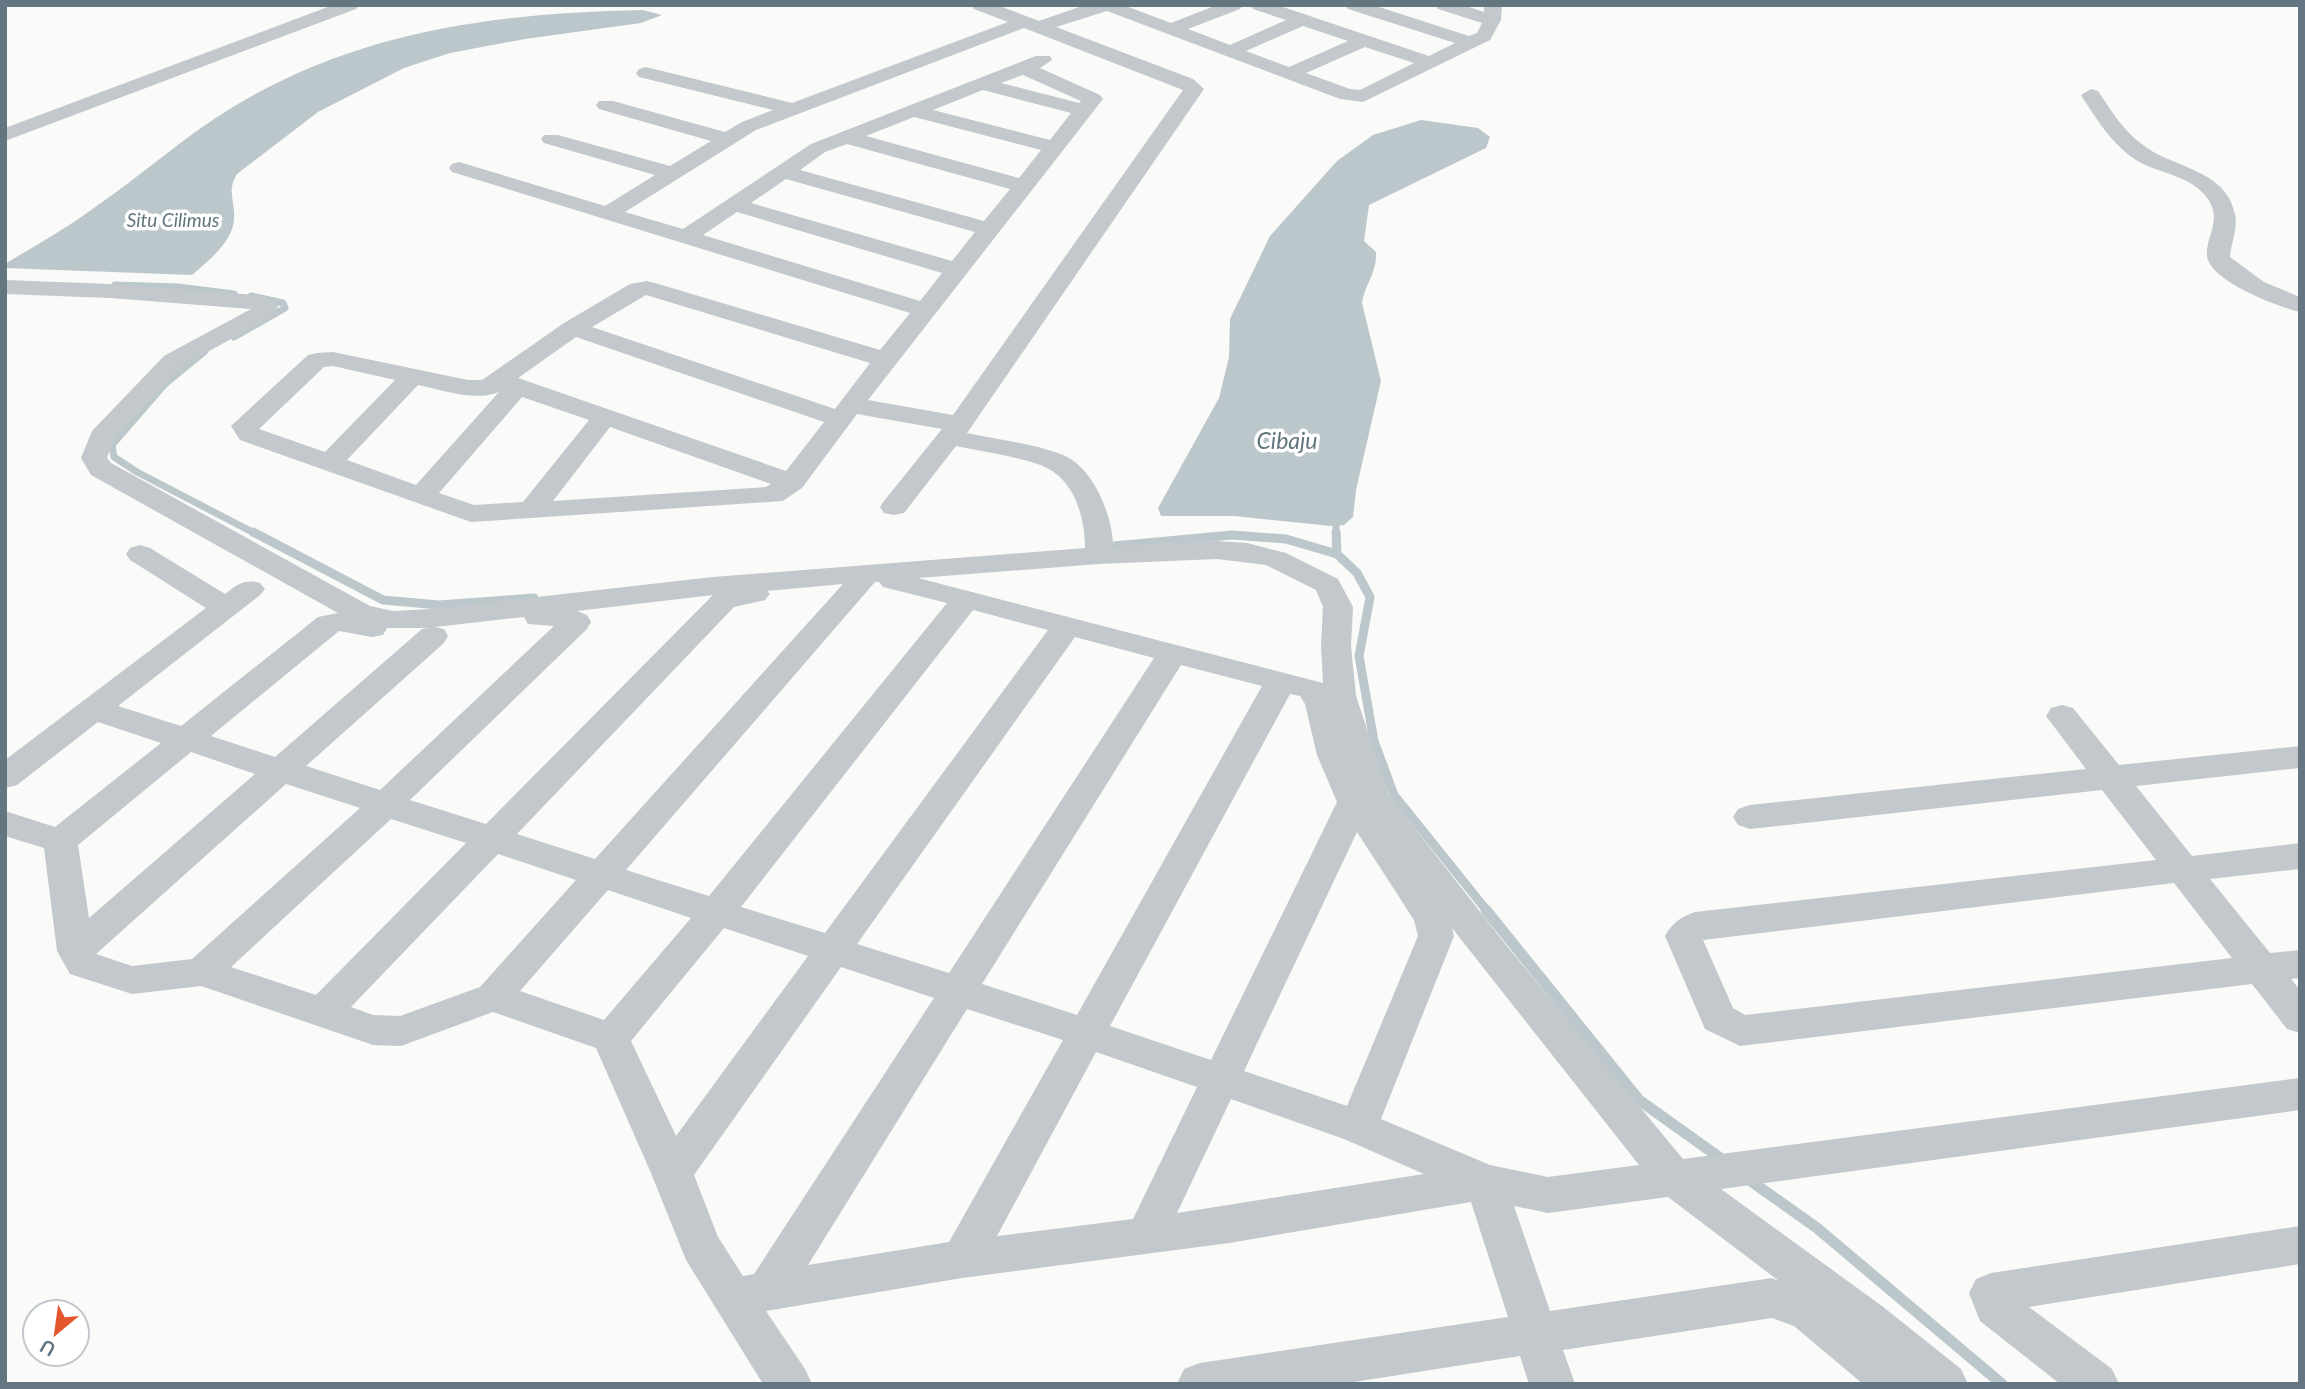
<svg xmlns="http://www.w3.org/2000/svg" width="2305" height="1389" font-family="Lato,sans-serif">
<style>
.water{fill:#bbc7cb}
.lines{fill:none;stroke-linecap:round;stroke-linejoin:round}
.stream-far2{stroke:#bbc7cb;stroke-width:7}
.stream-far1{stroke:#bbc7cb;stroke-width:9}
.stream{stroke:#bbc7cb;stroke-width:11}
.street{fill:#c3c8cc;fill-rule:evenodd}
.labels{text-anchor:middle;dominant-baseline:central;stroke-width:7;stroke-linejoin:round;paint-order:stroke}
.far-water-label{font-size:19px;font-style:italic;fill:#60757c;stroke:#fff}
.water-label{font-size:23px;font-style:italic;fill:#60757c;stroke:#fff}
</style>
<rect width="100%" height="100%" fill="#fafaf8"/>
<!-- water -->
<path class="water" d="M643,10L662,15L641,23L525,39L450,53L404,68L318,112L237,174C228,189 233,196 234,212C237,239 210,259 192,275L5,268V264C34,246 64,230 91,210C140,177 183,137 233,107C360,30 498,13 643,10Z
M1421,120L1478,128L1490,137L1486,148L1369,205L1364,241L1376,252C1377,273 1365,284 1362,303L1381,381L1356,490L1353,517L1344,525L1331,526L1234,516H1161L1158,508L1219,398L1229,357L1230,319L1270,236L1337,161L1373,135Z"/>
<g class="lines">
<!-- stream-far2 -->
<path class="stream-far2" d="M115,285L178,287L234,294
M234,337L285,308L283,303L251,296
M205,351L165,384L112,445L114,457L137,472L256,534
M1336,516V534"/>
<!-- stream-far1 -->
<path class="stream-far1" d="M253,532L383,600L439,605L534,598
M1336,532L1337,554
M1103,547L1232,535L1286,539L1337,554L1357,573L1370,597L1359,656L1374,741L1394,795L1488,912"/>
<!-- stream -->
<path class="stream" d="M1486,910L1639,1100L1723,1160
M1748,1179L1817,1228L2002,1384"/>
<!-- street -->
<path class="street" d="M333,5H359L356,9L5,141V128Z
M971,5H997L1039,21L1085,5H1123L1171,23L1217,5H1243L1240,9L1188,29L1230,45L1286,20L1253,9L1250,5H1277L1429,56L1455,43L1348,9L1345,5H1373L1469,36L1477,33L1482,23L1438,9L1435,5H1463L1484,12V5H1502L1501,20L1490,40L1363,102L1340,99L1107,11L1056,27L1193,79L1204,89L967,433C998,440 1033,443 1063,455C1093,467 1113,516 1113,546L1217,541L1247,543L1286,553L1338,579L1353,607L1351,646L1356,696L1389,795L1506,945L1683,1159L2300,1078V1110L1721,1189L1882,1306L1961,1369L1968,1384H1863L1794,1326L1772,1318L1563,1350L1575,1384H1529L1520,1356L1341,1384H1177L1184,1369L1200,1363L1508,1317L1471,1202L1229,1243L962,1278L766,1311L805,1369L812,1384H763L686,1260L651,1173L596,1048L493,1012L401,1046L373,1045L201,986L132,994L70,974L57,951L44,848L5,836V811L55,827L161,743L98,722L17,785L5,788V760L206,608L130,560L126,554L130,548L140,545L150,548L225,594C238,584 245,579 260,583L265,589L260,595L118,706L181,726L318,617L338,613L91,475L81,458L92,431L164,356L251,309L110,298L5,294V280L110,284L257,295L274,301L278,306L273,316L182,366L114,439L107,458L111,463L370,606L393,611L432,609L713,577L1085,548C1085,518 1075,482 1047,468C1029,458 978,451 956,446L904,513L894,515L884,513L880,507L884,501L942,429L857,414L802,488L783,501L471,522L240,440L231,426L308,355L317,353L333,352L468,380H482L564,323L630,284L647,281L655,283L880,350L910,313L452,172L449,168L452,164L459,162L605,206L655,175L544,143L541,139L544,135H558L670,166L711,141L599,109L596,105L599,101H613L725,132L742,122L773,110L639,77L636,73L639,69L646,67L792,103L1008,22L974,9ZM1303,26L1348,41L1289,67L1246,51ZM1024,28L1183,90L953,415L868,400L1103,99L1100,95L1040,68L1052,60L1050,56H1036L811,144L683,229L625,212L756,130ZM1365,47L1414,63L1360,90L1350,89L1306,73ZM1023,75L1081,101L1079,103L1001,83ZM983,90L1071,113L1050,140L933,110ZM914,117L1041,150L1019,178L866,136ZM847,144L1010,189L984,221L800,170L825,152ZM786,179L975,232L952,261L751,203ZM737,212L942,273L920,301L703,235ZM646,295L870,363L835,409L592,327ZM576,337L824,422L786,471L518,378ZM333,366L395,380L325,452L259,429L324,367ZM418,385C443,390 474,402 499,392L416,485L347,460ZM522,397L589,420L523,502L474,505L439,493ZM610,427L771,484L766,487L553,501ZM1217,559L1266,565L1316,590L1323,607L1321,646L1323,683L918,578L1099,564ZM875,582H879L883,587L947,603L709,896L626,870ZM843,584L595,859L517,834L734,607L765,600L770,594L767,591ZM713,595L486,824L410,800L587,629L591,622L587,615L577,611ZM973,610L1048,630L825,933L741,907ZM524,617L528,624L554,626L380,790L306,766L444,643L448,636L444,629L435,627ZM387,628H429L422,629L275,757L211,736L339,631L372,637L383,635ZM1075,637L1154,658L949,973L857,944ZM1181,665L1262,686L1077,1015L982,984ZM1290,694L1300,696L1305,704L1317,755L1337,802L1211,1060L1110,1026ZM191,752L255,774L89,918L78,845ZM286,784L360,808L192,959L132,966L96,954ZM391,819L466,843L316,995L231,967ZM1357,832L1414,920L1418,936L1347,1106L1244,1071ZM498,854L576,880L480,987L400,1016L373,1015L351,1007ZM608,890L691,918L604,1020L520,991ZM724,928L808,956L676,1136L631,1041ZM1452,928L1639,1165L1548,1177L1490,1165L1381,1119L1454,936ZM841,967L934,998L754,1274L743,1276L718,1237L694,1175ZM967,1009L1063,1040L949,1242L808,1265ZM1096,1052L1197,1087L1133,1219L997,1236ZM1231,1099L1344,1139L1424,1174L1177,1213ZM1668,1197L1779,1281L1772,1278L1550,1311L1514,1206L1548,1213Z
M2091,89L2098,91C2111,110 2123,131 2143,145C2174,169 2226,169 2235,214C2238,228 2231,243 2230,257L2264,282L2300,297V312C2278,307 2216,283 2208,260C2201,240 2228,219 2203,193C2187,176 2161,173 2141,163C2114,148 2097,120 2081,95Z
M2062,705L2073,708L2119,765L2300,746V768L2136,786L2192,856L2300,843V869L2210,879L2270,953L2300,950V978L2291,979L2300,990V1033L2287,1029L2252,984L1740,1046L1705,1029L1665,936C1672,923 1681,917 1695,912L2156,860L2102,790L1750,829L1738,825L1733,817L1738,809L1750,805L2086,769L2046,716L2051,708ZM2174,883L2232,958L1745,1015L1733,1008L1703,940Z
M2300,1226V1264L2029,1307L2112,1369L2119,1384H2060L1980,1321L1969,1293L1976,1279L1991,1273Z"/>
</g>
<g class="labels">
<!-- far-water labels -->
<g class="far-water-label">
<text x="173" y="219">Situ Cilimus</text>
</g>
<!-- water labels -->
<g class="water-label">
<text x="1287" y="440">Cibaju</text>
</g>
</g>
<!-- border -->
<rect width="2305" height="1389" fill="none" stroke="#657683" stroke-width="14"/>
<!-- north arrow -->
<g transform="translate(56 1333) rotate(209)"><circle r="33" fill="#ffffff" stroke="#c1c8cd" stroke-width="2"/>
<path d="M0-5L12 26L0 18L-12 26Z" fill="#e4572e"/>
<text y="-10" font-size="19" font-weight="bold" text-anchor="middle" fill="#657683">U</text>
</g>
</svg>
